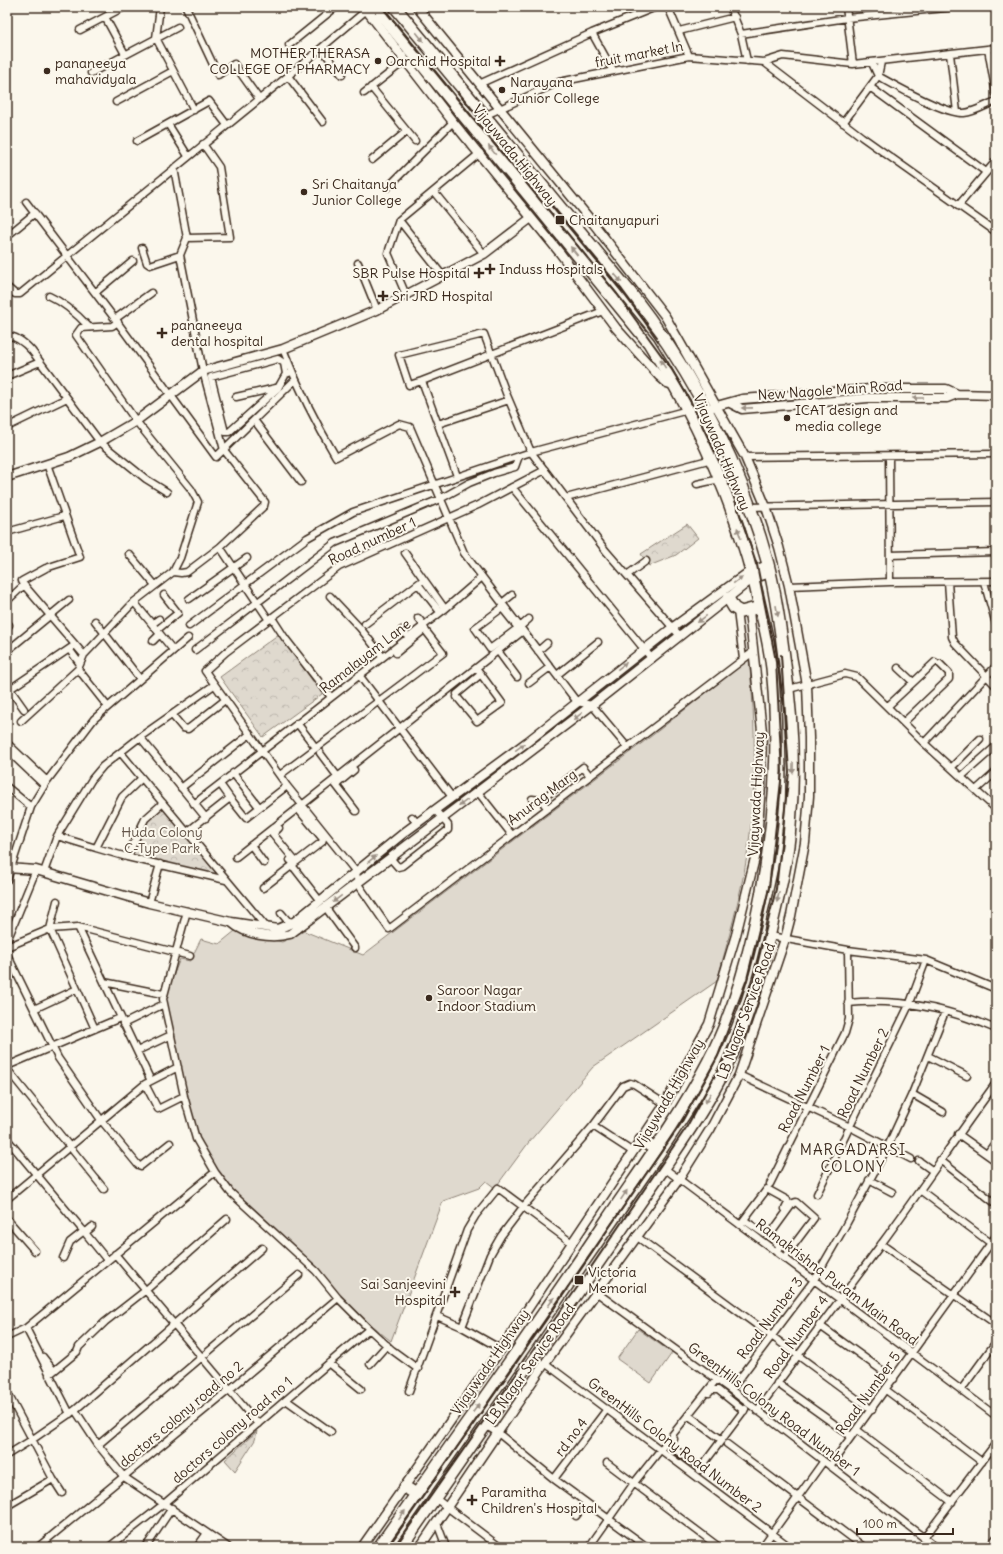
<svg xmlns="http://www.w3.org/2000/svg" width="1003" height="1554" font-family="Delius,sans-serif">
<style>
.park{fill:url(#park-crowns);stroke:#8d8276}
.pitch{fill:#dfd9ce;stroke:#8d8276}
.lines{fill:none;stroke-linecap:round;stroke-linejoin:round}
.street-casing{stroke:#3b2a1e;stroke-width:9}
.secondary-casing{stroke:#3b2a1e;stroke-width:11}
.highway-casing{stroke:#3b2a1e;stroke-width:14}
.street{stroke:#fbf7ec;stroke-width:6}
.secondary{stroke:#fbf7ec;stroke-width:8}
.highway{stroke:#fbf7ec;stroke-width:11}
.rail{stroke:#3b2a1e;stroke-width:2}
.oneway{fill:#9b9085}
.poi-dot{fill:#3b2a1e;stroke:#fbf7ec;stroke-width:1.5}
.labels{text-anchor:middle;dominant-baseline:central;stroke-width:4;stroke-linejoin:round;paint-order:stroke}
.poi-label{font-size:14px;fill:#3b2a1e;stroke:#fbf7ec;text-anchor:start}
.street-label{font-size:14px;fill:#3b2a1e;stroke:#fbf7ec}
.park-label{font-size:14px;fill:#64564a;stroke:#fbf7ec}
.neighbourhood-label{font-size:15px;letter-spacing:1px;fill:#3b2a1e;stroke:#fbf7ec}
</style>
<defs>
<pattern id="park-crowns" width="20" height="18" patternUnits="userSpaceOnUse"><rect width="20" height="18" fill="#dfd9ce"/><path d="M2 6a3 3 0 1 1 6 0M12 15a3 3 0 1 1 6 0" fill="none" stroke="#c0bab0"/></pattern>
</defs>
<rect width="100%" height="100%" fill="#fbf7ec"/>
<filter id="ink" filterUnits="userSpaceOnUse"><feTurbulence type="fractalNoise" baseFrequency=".025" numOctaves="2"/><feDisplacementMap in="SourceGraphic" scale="8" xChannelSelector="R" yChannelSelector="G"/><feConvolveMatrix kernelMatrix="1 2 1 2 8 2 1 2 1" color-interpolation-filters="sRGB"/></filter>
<g filter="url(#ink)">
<!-- park -->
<path class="park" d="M687,524L698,538L676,555L649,566L641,554Z
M279,634L322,694L263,737L220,677Z
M162,808L216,873L213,876L131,855L148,821Z
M257,1431L255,1440L235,1471L225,1460Z"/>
<!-- pitch -->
<path class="pitch" d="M749,659C756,725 757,791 747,856C740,899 728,940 717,981L593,1067L529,1142L495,1188L486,1181L479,1188L443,1201L391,1341C367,1322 334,1297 319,1271L226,1184L198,1139L186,1096L166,1003V993L180,959L190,961L201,939L219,944L235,931L282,942L304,931L363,955L654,734Z
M638,1329L672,1353L651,1383L617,1359Z"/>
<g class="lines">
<defs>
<path id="street" d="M160,7L156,38L194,110
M186,7L218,75L234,64L259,99
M668,7L689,56
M730,7L741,34L747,61
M846,7L853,64
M105,17L125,54
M80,30L124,7
M679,31L735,17
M592,33L613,71
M741,34L847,18L955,7
M289,45L336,7
M321,48L342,75
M988,49L996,94
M950,54L957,112
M764,62L862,137L996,232
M872,63L878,76L881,62
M91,73L178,27
M288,76L323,122
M479,84L592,33L656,7
M371,87L415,141
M870,87L986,172
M364,93L406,60
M116,102L173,71
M484,116L559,82L689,56L764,62L783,56L853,64L996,48
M843,123L878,76C896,86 944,114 964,113C975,112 986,105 996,101
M168,124L188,156
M137,141L209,101L227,125
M372,160L407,131
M388,187L453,122
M434,192L484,254
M26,202L115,319L216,457L295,380
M958,206L996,161
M399,220L443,276
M7,236L35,213
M187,238L230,237L219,167L203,144
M142,248L147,263L150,265L180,255
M358,263L377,310
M7,287L15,294H20L288,76L369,8
M96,292L133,261
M406,295L388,253L399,220L480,153
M49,296C65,303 77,314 89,327
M115,319L151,293
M7,336C17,336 25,343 32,351L100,442L146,479L167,492
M283,349C298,387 315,422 336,457L399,424L410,427L464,553L577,702L592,705L628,748
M286,374L284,363L278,359L211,377L225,432H229L278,388L286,374L292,372
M7,376L40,362
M422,381L603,311
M236,397L276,388
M254,420L301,482
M438,424L509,400
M7,427L67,398
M889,456L890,582
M745,457L996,454
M47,464L80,557L46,568L22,581L24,585L84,655
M545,470L478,505L339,567L226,652L205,671L287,786L356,872L358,884L389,929L753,652
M457,476L422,381L409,385L399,355L484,334L506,393L531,452L606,551L680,636
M697,484L720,479
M512,487L652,659
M566,498L712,459
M750,507L996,502
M7,532L64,516
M220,547L269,620
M405,553L445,609
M129,554L155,585
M890,555L996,552
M173,572L181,573L187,572L220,547L264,506L265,502L224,450L203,371L180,255L187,238L174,168
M627,575L646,561
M948,582L952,637L955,643L996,686
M984,582L996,624
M418,584L440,612
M789,586L890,582L996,581
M330,596L360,628L383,657
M189,599L247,558
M7,601L24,585
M134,602L173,650
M502,603L512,595
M502,608L518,628L490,649L475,628Z
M737,611L743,659
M272,618L285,638L331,697
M418,618L424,625
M95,621L140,679
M152,624L159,619
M365,624L423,580
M189,626L307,538L353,512L531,452L688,410
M7,627L9,625
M520,627L529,619
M157,630L178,613L164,595
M402,630L408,637
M153,641L160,634
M69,649L80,664
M195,650L335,543L440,499L469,483L494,473L515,467L519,456
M7,651L69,600
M498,651L517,677
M538,651L547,643
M396,653L425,629
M898,668L913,682
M78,669L108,707
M359,675L452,797
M557,675L598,642
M529,683L550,667
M7,685L24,709
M10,689L75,645
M789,689L845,674L857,677L924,743L996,809
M457,694L481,674
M457,697L477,721L502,703L477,669
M888,706L935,662
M172,715L183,728L188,729L225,700
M21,721L78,669L84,655L134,602L173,572L180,558L198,502L191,489L136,421L76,335L81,328L112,326L118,322
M904,722L949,679V673L940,664
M297,723L313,744
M140,737L206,818
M7,743L47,781
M924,743L996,666
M7,750L44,785
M121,753L267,928
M320,753L338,777
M952,767L980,739
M354,770L336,785L356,811
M233,773L259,807
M280,775L443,653L422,626
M962,776L996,746
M220,784L230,798
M7,787L31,807
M181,788L250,734
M977,789L996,772
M478,792L512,835
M532,799L541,800
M194,804L445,609L482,577
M548,809L541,800L583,767L590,776
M412,817L417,823
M279,828L273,834L296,862L322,842L323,839L298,809
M187,832L230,798L246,818L287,786
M57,836L96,848L122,797L142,778
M251,845L264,863
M96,848L127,857L226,880
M127,857L145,819L163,803
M236,857L523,631
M391,859L398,867L402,866L448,830V825L435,810
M295,869L320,901
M44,872L57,836L92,779L103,766L140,737L214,685
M7,880L31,807L47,781L94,719L188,638
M263,888L294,864L290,860
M57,901L50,929L95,1029
M149,903L160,864
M326,908L355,948
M187,911L163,999L184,1096L196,1139L215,1172L230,1192L316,1271L338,1298L369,1329L392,1350L418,1369
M281,913L287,920L295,923
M78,927L151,1081
M770,936L848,950L926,960L996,989
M7,941L36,870
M7,947L50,929L78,927L190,956
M7,954L58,1058L101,1120L138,1165L141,1166L170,1143
M104,982L163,994
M848,1003C900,998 948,1008 996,1029
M34,1009L77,989
M123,1024L164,1004
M137,1051L171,1035
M928,1056L967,1076
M7,1066L120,1018
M7,1069L104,1189
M739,1075L850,1127L911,1159
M145,1084L158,1109L184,1096
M912,1094L943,1112
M593,1126L633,1152
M958,1134L996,1161
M7,1139L81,1228
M987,1154L996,1141
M940,1160L996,1204
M919,1161L933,1171
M664,1168L996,1416
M869,1180L892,1192
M770,1184L845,1033L849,1019L848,950
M920,1190L996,1247
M817,1194L910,1003L926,960
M7,1199L145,1084L178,1067
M7,1219L35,1251
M744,1220L766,1235
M740,1225L767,1189L787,1200L788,1203L785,1209
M82,1229L107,1260
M85,1233L92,1227
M636,1236L872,1410
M881,1244L996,1324
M776,1252L780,1246L769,1236L793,1203L796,1202L814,1218L784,1258
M115,1254L258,1424
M63,1258L70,1242L84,1231
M596,1292L731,1390L936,1547
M437,1316L462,1327L501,1349
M819,1325L894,1379
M462,1327L490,1255L501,1236L523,1207L593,1126L623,1086L630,1083L634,1084L665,1104
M26,1328L70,1414
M7,1337L26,1328L215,1172
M43,1357L54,1371
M329,1363L361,1389
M545,1363L790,1547
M370,1364L387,1345
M49,1375L77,1352L79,1347L105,1322L146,1290L227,1219
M777,1383L851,1436
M731,1390L814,1280L843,1230L888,1146L912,1094L945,1012
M886,1390L982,1462
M961,1390L996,1342
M409,1391L467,1230L476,1215L498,1188L572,1243
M7,1392L53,1479L7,1506
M709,1393L711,1390H718L744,1411
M286,1400L331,1432
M75,1410L98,1445L124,1477L228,1547
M757,1411C798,1355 841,1299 882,1243C921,1190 957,1136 996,1083
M688,1415L722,1440
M486,1426L498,1433L554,1479L647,1547
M857,1430L952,1502
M674,1439L670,1446L701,1468
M727,1444L864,1547
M98,1445L299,1275
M7,1455L33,1439L75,1410L262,1248
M607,1463L719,1547
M830,1466L996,1236
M699,1470L745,1409
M53,1479L62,1493
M554,1479L607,1409
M435,1498L500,1547
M576,1516L586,1503
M437,1523L446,1547
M924,1538L996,1443
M207,1540L217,1547
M38,1547L229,1390L338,1298
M109,1547L165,1503L369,1329
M146,1547L172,1508
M197,1547L207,1533
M589,1547L634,1483L716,1380
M762,1547L823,1462
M989,1547L996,1538"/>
<path id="secondary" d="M364,7L453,122L560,253L616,328L659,376L667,383L676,386
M417,7L593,223L665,316L745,457L766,507L779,547L789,586L807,685L809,738V796L805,843L791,916L785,939L739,1075L711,1128L679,1179L545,1363L420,1547
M730,403L742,409L868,398H947L957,394
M713,407L742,399L871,389H946L957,394L996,395
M7,477L69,457L100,442L136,421L203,371L283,349L377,310L484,254L531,218
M7,868L36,870L149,903L231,922L278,929L294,922L405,832L527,742L672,628L749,572L768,565
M231,922C246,935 271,939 290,934L592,705L752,579L770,573
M362,1547L501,1349L665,1104L709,1024L736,935L756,854L761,785L762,731L749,611"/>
<path id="highway" d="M375,7L649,343C702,427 741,517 762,615C766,632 770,650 772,668C780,744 775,821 761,896C750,952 735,1011 708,1062C679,1118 641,1169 606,1221C533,1331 455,1439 379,1547
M395,7L630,292C693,373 741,464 768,564C776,594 780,626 784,657C792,713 795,770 790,826C788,856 781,885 774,915C763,967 749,1018 726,1067C709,1102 686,1135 664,1168L401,1547
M728,598L734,608L741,612L760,607
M641,1140L655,1149
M405,1487L416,1494"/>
</defs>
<!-- street casing -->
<use href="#street" class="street-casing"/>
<!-- secondary casing -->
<use href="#secondary" class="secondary-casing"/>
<!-- highway casing -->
<use href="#highway" class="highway-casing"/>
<!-- street -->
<use href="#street" class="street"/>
<!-- secondary -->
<use href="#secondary" class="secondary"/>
<!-- highway -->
<use href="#highway" class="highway"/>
<!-- rail -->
<path class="rail" d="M382,7L617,294L672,370L690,400L729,482L757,565L776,661L782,772L769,888L747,979L718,1056L680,1125L388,1547
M458,92L622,290L657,337
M395,1547L581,1282L686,1128L724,1059L753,981L776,889L789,772L781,655"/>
</g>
<!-- one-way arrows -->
<defs><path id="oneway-solid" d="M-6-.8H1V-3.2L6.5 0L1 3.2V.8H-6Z"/></defs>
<g class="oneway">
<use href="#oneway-solid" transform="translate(420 37) rotate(51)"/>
<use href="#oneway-solid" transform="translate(492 150) rotate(-129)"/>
<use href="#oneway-solid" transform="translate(574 251) rotate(-129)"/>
<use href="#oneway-solid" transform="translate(618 278) rotate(50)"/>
<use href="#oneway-solid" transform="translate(663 364) rotate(-122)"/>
<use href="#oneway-solid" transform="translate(918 398) rotate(-180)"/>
<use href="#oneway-solid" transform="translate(747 408) rotate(179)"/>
<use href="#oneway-solid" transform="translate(739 533) rotate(-109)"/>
<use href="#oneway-solid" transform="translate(738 580) rotate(-36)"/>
<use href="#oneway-solid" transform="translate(777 611) rotate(80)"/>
<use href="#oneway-solid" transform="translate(702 619) rotate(143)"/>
<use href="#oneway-solid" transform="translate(622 666) rotate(-38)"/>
<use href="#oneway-solid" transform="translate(578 716) rotate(143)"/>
<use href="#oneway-solid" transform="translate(520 747) rotate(-36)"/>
<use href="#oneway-solid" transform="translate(793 768) rotate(91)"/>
<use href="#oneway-solid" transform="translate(463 803) rotate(144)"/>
<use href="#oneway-solid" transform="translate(372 859) rotate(-39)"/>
<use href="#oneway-solid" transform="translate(778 897) rotate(102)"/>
<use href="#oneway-solid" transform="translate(337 899) rotate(143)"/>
<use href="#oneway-solid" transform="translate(708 1098) rotate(120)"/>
<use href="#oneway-solid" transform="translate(624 1195) rotate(-56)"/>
<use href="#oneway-solid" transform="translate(551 1302) rotate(-55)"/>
<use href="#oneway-solid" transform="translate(476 1408) rotate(-55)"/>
<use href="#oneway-solid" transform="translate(402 1515) rotate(-55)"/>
</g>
</g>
<!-- markers -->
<g class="poi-dot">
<circle cx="378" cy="61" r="4"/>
<path d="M498 55h4v4h4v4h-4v4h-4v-4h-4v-4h4z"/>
<circle cx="47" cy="71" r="4"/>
<circle cx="502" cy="90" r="4"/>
<circle cx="304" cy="192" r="4"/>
<rect x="555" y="215" width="10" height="10" rx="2"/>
<path d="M488 263h4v4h4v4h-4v4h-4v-4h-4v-4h4z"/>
<path d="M477 267h4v4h4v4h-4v4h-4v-4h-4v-4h4z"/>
<path d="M381 290h4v4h4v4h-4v4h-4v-4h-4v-4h4z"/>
<path d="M160 327h4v4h4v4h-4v4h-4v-4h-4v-4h4z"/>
<circle cx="787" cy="418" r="4"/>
<circle cx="429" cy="998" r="4"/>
<rect x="574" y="1275" width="10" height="10" rx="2"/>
<path d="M453 1286h4v4h4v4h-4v4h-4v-4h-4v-4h4z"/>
<path d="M470 1494h4v4h4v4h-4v4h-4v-4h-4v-4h4z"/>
</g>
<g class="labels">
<!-- poi labels -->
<g class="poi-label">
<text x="370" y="53" text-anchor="end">MOTHER THERASA<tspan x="370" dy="16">COLLEGE OF PHARMACY</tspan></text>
<text x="491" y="61" text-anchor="end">Oarchid Hospital</text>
<text x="55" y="63">pananeeya<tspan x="55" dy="16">mahavidyala</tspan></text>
<text x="510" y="82">Narayana<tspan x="510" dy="16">Junior College</tspan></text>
<text x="312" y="184">Sri Chaitanya<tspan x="312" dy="16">Junior College</tspan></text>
<text x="569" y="220">Chaitanyapuri</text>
<text x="499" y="269">Induss Hospitals</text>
<text x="470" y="273" text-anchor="end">SBR Pulse Hospital</text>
<text x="392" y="296">Sri JRD Hospital</text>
<text x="171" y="325">pananeeya<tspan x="171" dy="16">dental hospital</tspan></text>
<text x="795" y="410">ICAT design and<tspan x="795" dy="16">media college</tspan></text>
<text x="437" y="990">Saroor Nagar<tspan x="437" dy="16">Indoor Stadium</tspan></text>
<text x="588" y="1272">Victoria<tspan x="588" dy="16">Memorial</tspan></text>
<text x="446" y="1284" text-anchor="end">Sai Sanjeevini<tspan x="446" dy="16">Hospital</tspan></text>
<text x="481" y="1492">Paramitha<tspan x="481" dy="16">Children's Hospital</tspan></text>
</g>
<!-- street labels -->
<g class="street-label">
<text transform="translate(639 54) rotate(-11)">fruit market ln</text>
<text transform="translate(515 155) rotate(51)">Vijaywada Highway</text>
<text transform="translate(830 390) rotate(-4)">New Nagole Main Road</text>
<text transform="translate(722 452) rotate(67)">Vijaywada Highway</text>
<text transform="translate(372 541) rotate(-25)">Road number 1</text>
<text transform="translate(365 656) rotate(-38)">Ramalayam Lane</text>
<text transform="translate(756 794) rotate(-87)">Vijaywada Highway</text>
<text transform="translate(542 797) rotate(-37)">Anurag Marg</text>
<text transform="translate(746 1011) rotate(-70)">LB Nagar Service Road</text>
<text transform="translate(863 1073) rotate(-64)">Road Number 2</text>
<text transform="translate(804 1089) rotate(-63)">Road Number 1</text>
<text transform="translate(669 1094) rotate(-60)">Vijaywada Highway</text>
<text transform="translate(837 1282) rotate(37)">Ramakrishna Puram Main Road</text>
<text transform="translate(770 1318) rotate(-53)">Road Number 3</text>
<text transform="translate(796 1337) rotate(-54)">Road Number 4</text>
<text transform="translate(490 1362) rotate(-55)">Vijaywada Highway</text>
<text transform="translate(530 1364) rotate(-55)">LB Nagar Service Road</text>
<text transform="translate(868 1393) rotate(-54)">Road Number 5</text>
<text transform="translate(774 1409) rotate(37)">GreenHills Colony Road Number 1</text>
<text transform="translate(181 1414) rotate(-40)">doctors colony road no 2</text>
<text transform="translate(232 1430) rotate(-41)">doctors colony road no 1</text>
<text transform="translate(571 1437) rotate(-53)">rd no.4</text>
<text transform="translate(675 1445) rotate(37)">GreenHills Colony Road Number 2</text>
</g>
<!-- park labels -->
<g class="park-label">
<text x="162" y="832">Huda Colony<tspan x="162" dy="16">C-Type Park</tspan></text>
</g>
<!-- neighbourhood labels -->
<g class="neighbourhood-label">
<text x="853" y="1149">MARGADARSI<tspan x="853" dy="17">COLONY</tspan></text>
</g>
</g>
<!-- margin -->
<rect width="1003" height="1554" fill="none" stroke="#fbf7ec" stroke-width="24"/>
<rect x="12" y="12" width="979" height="1530" fill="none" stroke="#3b2a1e" stroke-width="1.5" filter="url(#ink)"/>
<!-- scale -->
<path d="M857 1528v6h96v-6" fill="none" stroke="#3b2a1e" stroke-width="2"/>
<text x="863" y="1528" font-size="12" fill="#3b2a1e" stroke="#fbf7ec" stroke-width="3" paint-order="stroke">100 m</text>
</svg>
